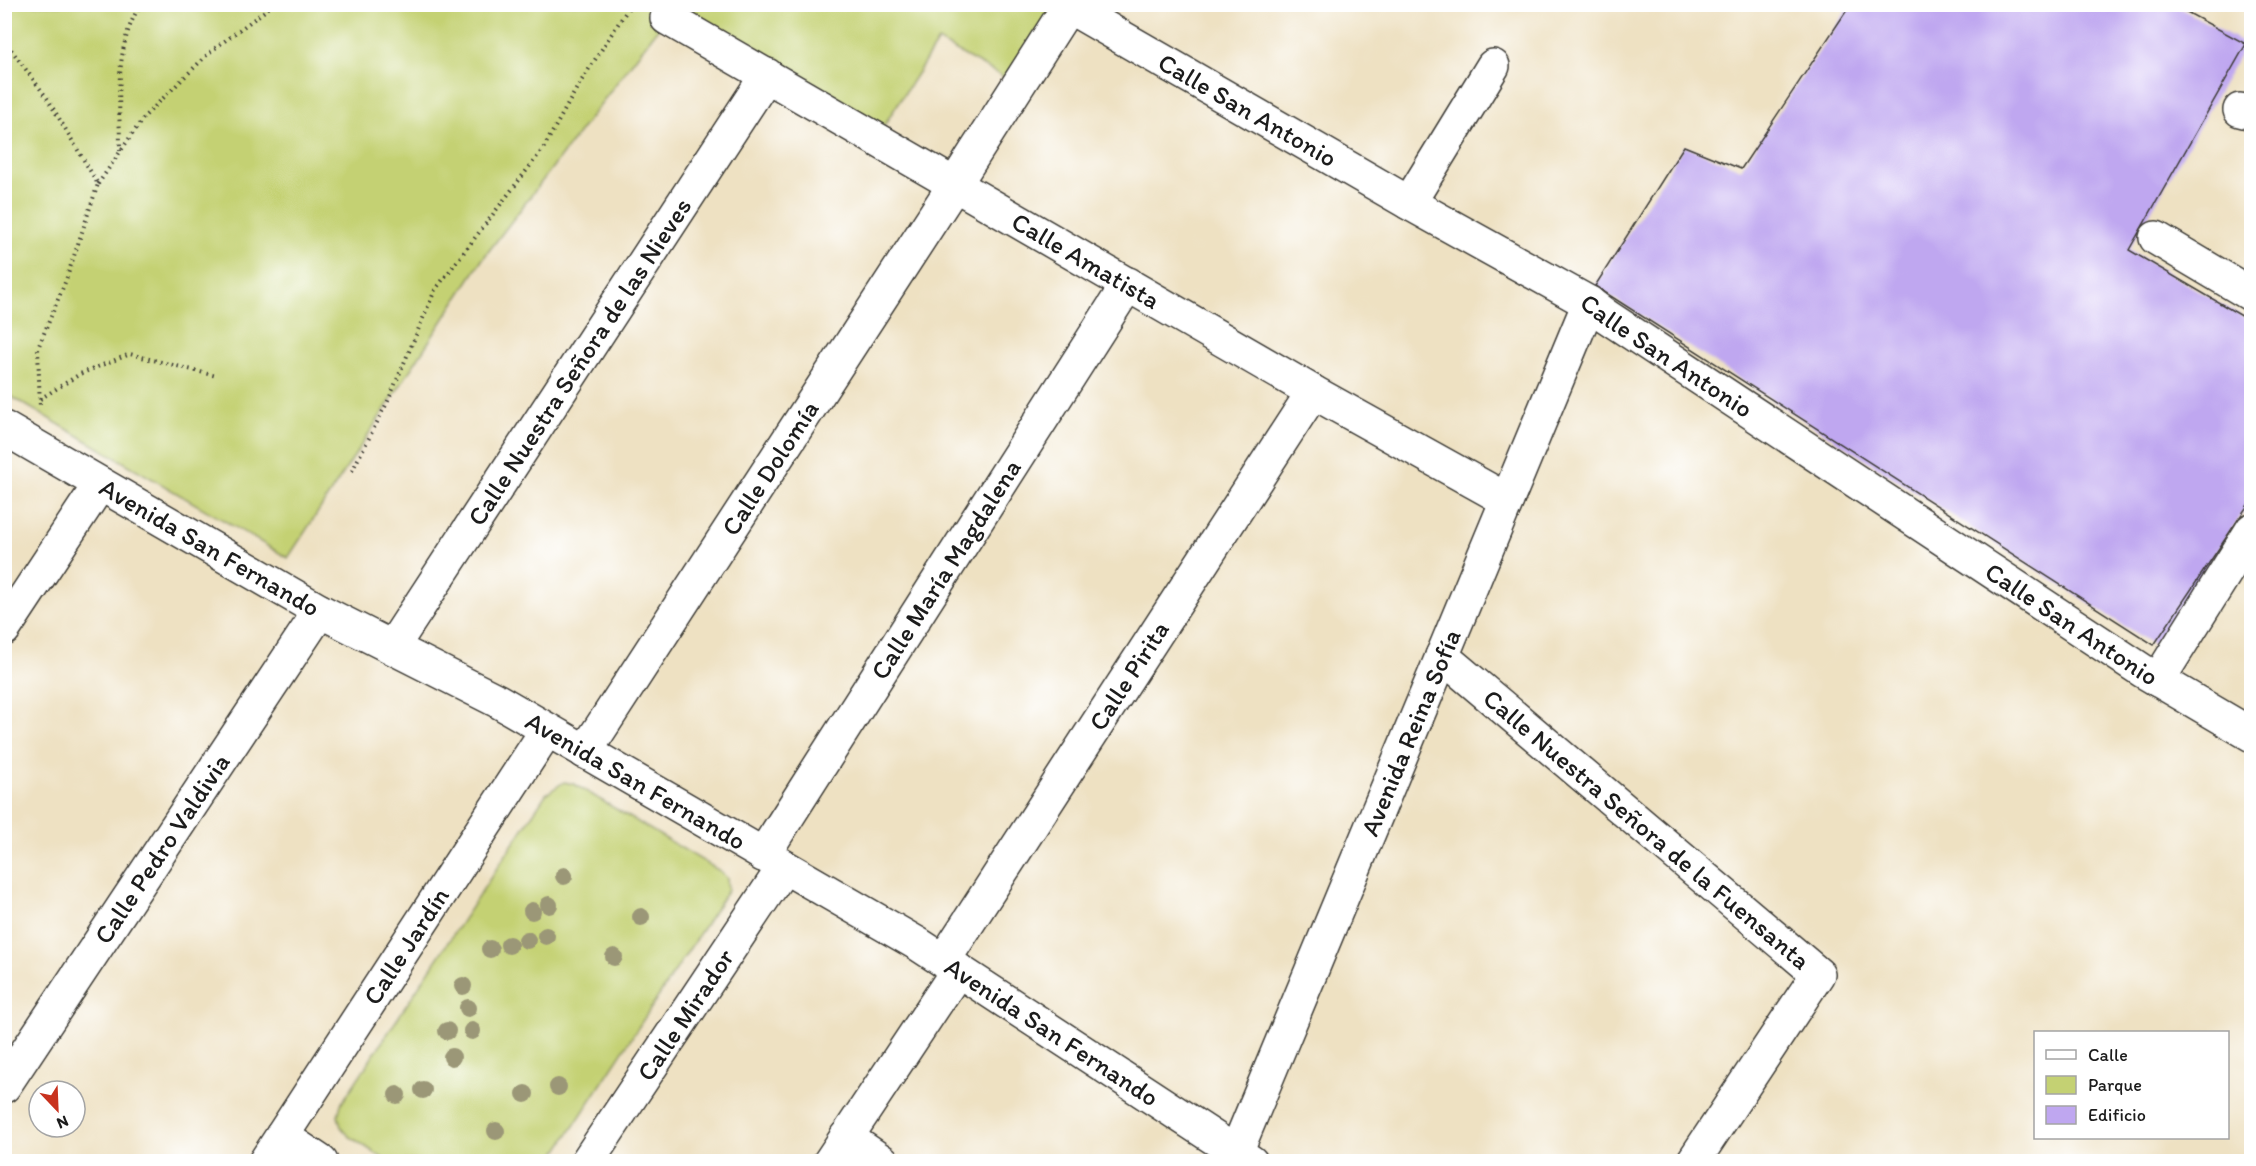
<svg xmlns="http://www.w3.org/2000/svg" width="2256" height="1166" font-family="Itim,sans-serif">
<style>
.green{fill:#c4d173;stroke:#707648;stroke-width:1.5}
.building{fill:#bfa7f0}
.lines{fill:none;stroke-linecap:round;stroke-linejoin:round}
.minor-casing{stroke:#3c3a35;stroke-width:36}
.path{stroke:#3c3a35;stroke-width:4;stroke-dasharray:1.5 4.5;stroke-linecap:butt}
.minor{stroke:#fff;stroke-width:33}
.tree{fill:#9b9777}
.labels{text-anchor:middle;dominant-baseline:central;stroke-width:4.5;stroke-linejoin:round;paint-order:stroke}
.street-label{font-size:26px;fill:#1c1c1c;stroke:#fff}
</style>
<rect width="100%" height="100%" fill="#fff"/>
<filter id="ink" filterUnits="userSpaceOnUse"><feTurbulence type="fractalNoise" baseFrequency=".0167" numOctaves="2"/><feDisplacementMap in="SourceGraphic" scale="12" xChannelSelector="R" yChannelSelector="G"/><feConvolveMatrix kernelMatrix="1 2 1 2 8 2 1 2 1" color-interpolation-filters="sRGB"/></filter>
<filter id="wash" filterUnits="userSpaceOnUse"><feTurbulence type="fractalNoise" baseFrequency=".008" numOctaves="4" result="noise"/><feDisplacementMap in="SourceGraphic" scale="24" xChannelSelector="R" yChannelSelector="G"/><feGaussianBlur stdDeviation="1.35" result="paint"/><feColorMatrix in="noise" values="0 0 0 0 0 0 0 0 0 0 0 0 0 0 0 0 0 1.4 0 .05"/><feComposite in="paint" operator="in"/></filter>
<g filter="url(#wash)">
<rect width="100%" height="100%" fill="#eee1c2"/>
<!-- green -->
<path class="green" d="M1064,4L1018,85L938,41L876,138L666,18L482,260L288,558L5,393V5Z
M564,782L574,784L720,871L727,878L728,890L551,1161H387L349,1136L341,1127L338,1116L341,1104L546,794Z"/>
<g id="blocks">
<!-- building -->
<path class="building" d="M1851,4H2172L2246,44L2129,250L2252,322V499L2154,645L1595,286L1684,146L1741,169Z"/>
</g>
</g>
<g filter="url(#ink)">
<use href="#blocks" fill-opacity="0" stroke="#3c3a35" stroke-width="1.5"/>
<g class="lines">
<defs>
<g id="minor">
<path id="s1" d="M1064,4L1409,203L1589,303L1606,316L2143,671L2252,735"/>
<path id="s2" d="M667,18L1313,392L1507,500"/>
<path d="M2240,110L2252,113"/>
<path d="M1409,203L1493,66"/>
<path d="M2156,238L2252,295"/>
<path id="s3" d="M4,428L320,611L498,701L918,944L1251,1162"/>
<path d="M4,629L100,484"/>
<path id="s4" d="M393,646L767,75"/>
<path id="s5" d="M1442,656L1818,974L1693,1162"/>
<path d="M2158,680L2252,530"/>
<path id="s6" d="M585,752L955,184L1068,7"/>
<path id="s7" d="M763,855L1128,284"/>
<path id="s8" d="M944,960L1313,392"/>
<path id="s9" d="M4,1086L320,611"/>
<path d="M282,1136L321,1162"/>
<path d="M846,1137L883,1162"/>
<path id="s10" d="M265,1162L547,730"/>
<path id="s11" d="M587,1162L784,867"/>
<path d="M830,1162L958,970"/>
<path id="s12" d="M1232,1162L1589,303"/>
</g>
</defs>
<!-- minor casing -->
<use href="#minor" class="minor-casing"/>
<!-- path -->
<path class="path" d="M4,40L47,98L98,184L66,280L38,348L40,409
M120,151C120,102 113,47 141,4
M98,184L144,117L210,52L274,4
M40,399L80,374L130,354L216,376
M352,471L388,401L435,290L543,149L578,86L631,4"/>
<!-- minor -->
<use href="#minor" class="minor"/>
</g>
<!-- trees -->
<g class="tree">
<circle cx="564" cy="876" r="9"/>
<circle cx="549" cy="905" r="9"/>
<circle cx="532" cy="911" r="9"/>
<circle cx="641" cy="917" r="9"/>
<circle cx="546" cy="936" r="9"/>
<circle cx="527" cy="940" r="9"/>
<circle cx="509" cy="945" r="9"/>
<circle cx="490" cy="949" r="9"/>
<circle cx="614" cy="957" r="9"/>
<circle cx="463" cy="986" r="9"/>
<circle cx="468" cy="1008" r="9"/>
<circle cx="447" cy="1031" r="9"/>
<circle cx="472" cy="1031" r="9"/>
<circle cx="452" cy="1057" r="9"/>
<circle cx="558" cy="1087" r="9"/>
<circle cx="423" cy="1090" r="9"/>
<circle cx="525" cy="1094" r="9"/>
<circle cx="397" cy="1095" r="9"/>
<circle cx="496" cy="1131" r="9"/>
</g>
</g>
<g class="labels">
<!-- street labels -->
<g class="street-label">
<text stroke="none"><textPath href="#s1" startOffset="212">Calle San Antonio</textPath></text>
<text stroke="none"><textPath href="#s2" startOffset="484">Calle Amatista</textPath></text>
<text stroke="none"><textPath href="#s1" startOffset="698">Calle San Antonio</textPath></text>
<text stroke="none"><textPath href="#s4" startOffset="340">Calle Nuestra Señora de las Nieves</textPath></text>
<text stroke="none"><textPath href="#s6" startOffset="339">Calle Dolomía</textPath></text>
<text stroke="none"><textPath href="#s3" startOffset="238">Avenida San Fernando</textPath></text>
<text stroke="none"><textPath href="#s7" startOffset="339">Calle María Magdalena</textPath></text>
<text stroke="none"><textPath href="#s1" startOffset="1184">Calle San Antonio</textPath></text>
<text stroke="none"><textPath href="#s8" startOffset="339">Calle Pirita</textPath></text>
<text stroke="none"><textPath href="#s12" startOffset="465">Avenida Reina Sofía</textPath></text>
<text stroke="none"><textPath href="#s3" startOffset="724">Avenida San Fernando</textPath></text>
<text stroke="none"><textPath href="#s5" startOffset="268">Calle Nuestra Señora de la Fuensanta</textPath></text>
<text stroke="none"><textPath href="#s9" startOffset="285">Calle Pedro Valdivia</textPath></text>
<text stroke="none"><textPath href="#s10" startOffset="258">Calle Jardín</textPath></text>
<text stroke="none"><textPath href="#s11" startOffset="177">Calle Mirador</textPath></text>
<text stroke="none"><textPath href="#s3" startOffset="1210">Avenida San Fernando</textPath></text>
</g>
</g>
<!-- margin -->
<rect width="2256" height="1166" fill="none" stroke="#fff" stroke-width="24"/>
<!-- legend -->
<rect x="2034" y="1031" width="195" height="108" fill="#ffffff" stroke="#a4a4a4" stroke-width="1.5"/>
<rect x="2046" y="1050" width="30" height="9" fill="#ffffff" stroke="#a4a4a4" stroke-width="1.5"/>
<text x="2088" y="1061" font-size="18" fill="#1c1c1c">Calle</text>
<rect x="2046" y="1076" width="30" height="18" fill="#c4d173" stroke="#a4a4a4" stroke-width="1.5"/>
<text x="2088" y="1091" font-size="18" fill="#1c1c1c">Parque</text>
<rect x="2046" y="1106" width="30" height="18" fill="#bfa7f0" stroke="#a4a4a4" stroke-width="1.5"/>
<text x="2088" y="1121" font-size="18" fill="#1c1c1c">Edificio</text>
<!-- north arrow -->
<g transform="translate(57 1109) rotate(157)"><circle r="28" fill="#ffffff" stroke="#a4a4a4" stroke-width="1.5"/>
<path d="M0-4.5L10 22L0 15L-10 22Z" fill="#c8321e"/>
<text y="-9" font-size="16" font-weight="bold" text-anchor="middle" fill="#1c1c1c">N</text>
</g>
</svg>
